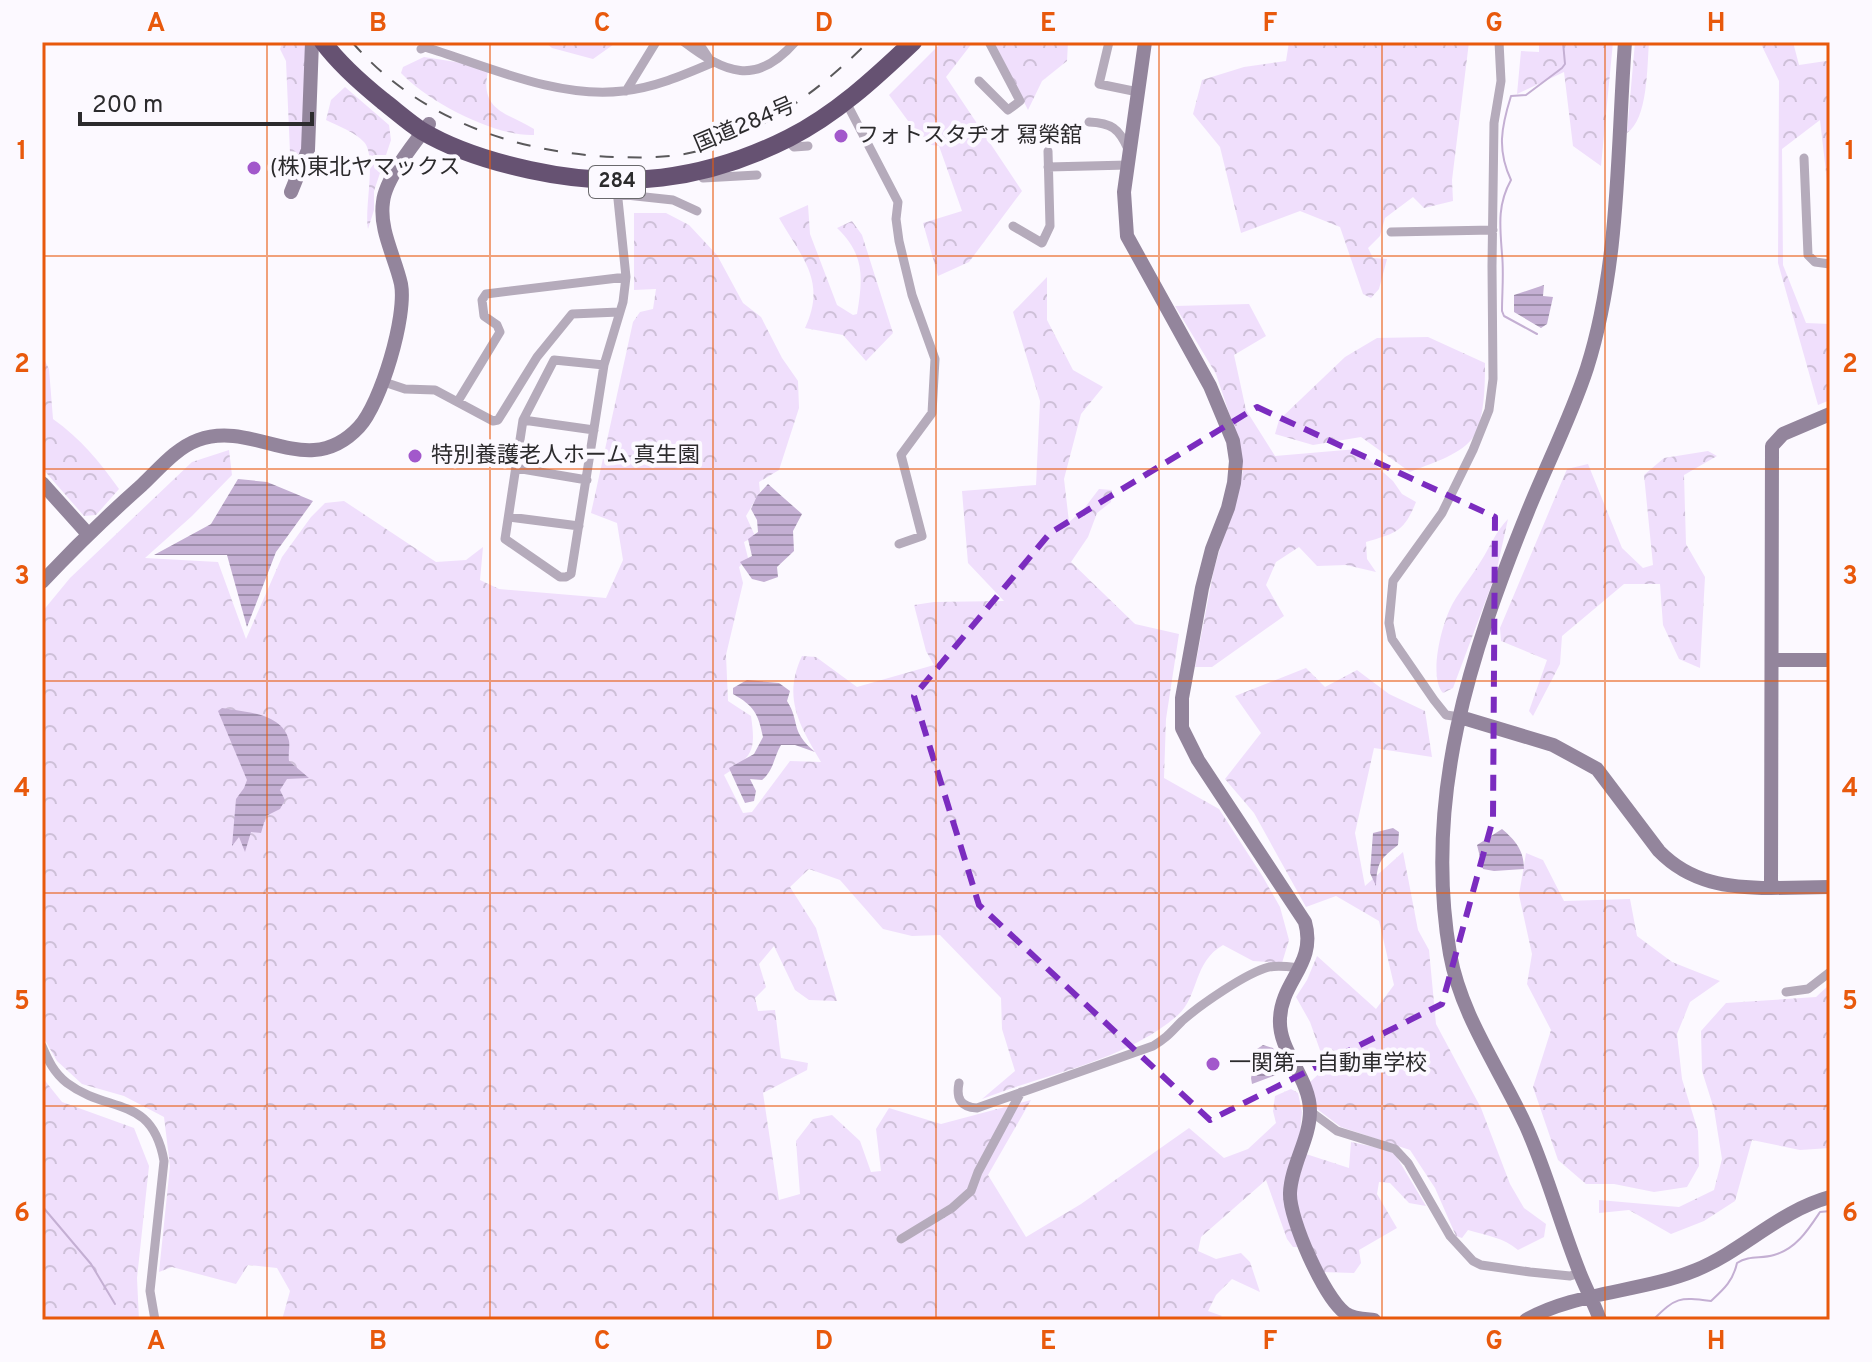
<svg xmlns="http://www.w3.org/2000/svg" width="1872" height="1362" font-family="Overpass,'Noto Sans JP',sans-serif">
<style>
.forest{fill:url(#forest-crowns)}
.water{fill:url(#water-rules)}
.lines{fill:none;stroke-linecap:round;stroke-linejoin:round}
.stream{stroke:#c4afd3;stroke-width:2}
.street{stroke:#b5abbb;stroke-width:9}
.secondary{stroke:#93859c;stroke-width:14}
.highway{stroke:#665272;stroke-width:18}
.rail{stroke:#5a595b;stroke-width:2;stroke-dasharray:14 14;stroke-linecap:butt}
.marked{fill:none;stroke:#7b2cbf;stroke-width:6;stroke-dasharray:16 10;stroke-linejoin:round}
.grid{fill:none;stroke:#e8590c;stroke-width:2;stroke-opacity:0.55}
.poi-dot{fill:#a258cb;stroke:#fcf9ff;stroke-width:3}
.labels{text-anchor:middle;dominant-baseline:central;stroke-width:8;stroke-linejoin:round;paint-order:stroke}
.shield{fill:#fcf9ff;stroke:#6a696c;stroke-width:2}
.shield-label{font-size:20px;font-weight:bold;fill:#2c2b2d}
.street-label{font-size:22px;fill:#2c2b2d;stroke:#fcf9ff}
.poi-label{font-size:22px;fill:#2c2b2d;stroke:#fcf9ff;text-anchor:start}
.neatline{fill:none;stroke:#e8590c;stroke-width:3}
.grid-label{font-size:26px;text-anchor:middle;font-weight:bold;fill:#e8590c}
</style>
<defs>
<pattern id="forest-crowns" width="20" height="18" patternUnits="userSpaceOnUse" patternTransform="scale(2)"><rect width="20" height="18" fill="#f0dffc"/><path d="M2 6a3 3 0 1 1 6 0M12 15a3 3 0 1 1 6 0" fill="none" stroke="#cec0d8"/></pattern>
<pattern id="water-rules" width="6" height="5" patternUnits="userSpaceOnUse" patternTransform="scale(2)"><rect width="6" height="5" fill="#c4afd3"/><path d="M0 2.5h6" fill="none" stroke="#9f8fac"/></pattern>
</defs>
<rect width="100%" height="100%" fill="#fcf9ff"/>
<!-- forest -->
<path class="forest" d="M283,42H306L303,150L298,154L290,153L286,61L280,49Z
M545,42H617L593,59L552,48Z
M942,42H973L946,77L1022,191L969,262L938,276L923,223L962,211L939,146L925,144L889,95Z
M994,42H1068L1067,61L1042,81L1028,110Z
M1289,42H1469L1452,180L1453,201L1424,208L1413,197L1385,218L1380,236L1368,248L1373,258L1387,259L1379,289L1371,298L1363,294L1340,227L1300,211L1241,233L1220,147L1193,114L1202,80L1244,67L1286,61Z
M1539,42H1613L1601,166L1573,146L1564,72L1517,94L1521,51L1539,52Z
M1635,42H1649C1647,67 1648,119 1627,133Z
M1760,42H1793L1799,65L1826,61L1830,63V207L1820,120L1782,149L1783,265L1806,323L1830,324V400L1818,405L1778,263L1779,81Z
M424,57L456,62L488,71C479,112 509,113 534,129V135C495,137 427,101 401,73L403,67Z
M345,87L389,125L391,140L374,191V210L368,229C364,208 377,156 364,142C355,132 338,126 326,120L331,100Z
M808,205L810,234L837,305L853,315L857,314C863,278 865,255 837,228L852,221L862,235L893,333L866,361L843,335L805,328C827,281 802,258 779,218Z
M634,213H666L689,225L717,255L743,303L761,317L782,358L798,381L799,408L779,470L759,482L760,492L746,516L755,536L744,542L748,558L739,567L743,583L726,655L728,701L751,716C756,751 753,756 724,775L743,813L752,812L790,761L821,762C800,726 782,698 802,656L816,657L857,687L934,665L926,651L914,605L934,602L1004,601L968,563L962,491L1036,485L1040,401L1013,312L1047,277V320L1073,370L1103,387L1081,414L1064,479L1069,522L1083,510L1099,489L1112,490L1111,502L1097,513L1088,537L1071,562L1135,624L1179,634L1166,719L1164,778L1219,809L1263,877L1280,907L1289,940L1282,963L1253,961L1223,945C1193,962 1199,996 1178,1015C1124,1062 1047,1073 982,1099L1015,1071L1002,1029L1001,998L940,935L912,936L883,929L840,880L809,869L790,887L816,928L837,1001L809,1000L795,990L774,946L759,964L766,987L755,998L758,1011L775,1010L781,1058L808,1063L807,1070L763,1093L779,1200L800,1194L796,1141L813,1119L832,1115L860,1141L871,1172L881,1171L876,1129L889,1108L941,1124L1031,1100L988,1175L1026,1237L1081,1204L1189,1128L1224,1158L1248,1149L1276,1123L1273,1111L1275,1096L1291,1089L1298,1093L1302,1112L1300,1132L1291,1163L1299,1247H1293L1287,1239L1266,1180L1201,1237L1198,1251L1216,1259L1241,1253L1250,1262L1260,1292L1232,1279L1216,1295L1208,1311L1222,1316L1216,1320H282L290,1291L277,1268L248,1265L236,1284L172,1267L159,1272L170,1166L164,1117L124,1096L82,1084L57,1061L42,1035V612L70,578L192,462L229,450L232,475L192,516L145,558L218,562L246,639L282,557L311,517L325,503L344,501L436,562L466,560L483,547L480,580L499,589L606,598L623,560L617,523L591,513L633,322L640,312L653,309L656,289L634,290Z
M1249,304L1266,336L1234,355L1246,410L1275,456L1357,449L1393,481L1402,494L1416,502C1404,532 1396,533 1366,542L1367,559L1376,572L1346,565L1317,566L1299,547L1276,562L1266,585L1284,616L1212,667H1195L1214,569L1243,471L1235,431L1216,374L1175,306Z
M1428,337L1485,363C1485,382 1485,423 1472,439C1458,456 1429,464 1410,472L1361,437L1313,445L1275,434L1279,420L1345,357L1377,338Z
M42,355L49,369L53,419C81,439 99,461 119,489L96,515L84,516L42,468Z
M1708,451L1717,456L1684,475L1686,544L1705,577L1700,668L1679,659L1663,625L1660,584H1624L1562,636L1560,664L1533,716L1529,711L1547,660L1501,641L1500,628L1567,469L1588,464L1622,548L1643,568L1653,565L1644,475L1664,458Z
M1508,519L1496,573L1453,688L1443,693C1428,676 1442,622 1453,603C1461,589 1472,576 1481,561C1490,547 1496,531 1508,519Z
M1306,668L1325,687L1357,670L1389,694L1425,711L1432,757L1374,748L1355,833L1365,886L1403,852L1418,930L1429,950L1436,1024L1481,1108L1510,1184L1524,1208L1546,1224L1544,1237L1518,1250C1503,1237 1487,1236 1468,1230L1462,1238L1456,1236L1435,1188L1410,1150L1341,1127L1317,1109L1308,1084L1326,1067L1310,1022L1296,997L1307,980L1317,956L1376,1009L1394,985L1379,921L1336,896L1306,907L1254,813L1225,779L1261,733L1235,696Z
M1526,853L1543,860L1564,901L1630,899L1637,936L1672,962L1720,981L1690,1002L1677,1034L1682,1079L1698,1131L1699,1166L1687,1187L1654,1192L1614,1184H1586L1558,1160L1533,1087L1551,1030L1527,984L1532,954L1519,895Z
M1830,984V1148L1800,1150L1752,1140L1735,1201L1704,1221L1671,1234L1629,1210L1599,1213V1200L1679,1207L1714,1190L1722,1159L1714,1109L1702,1071L1701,1031L1726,1003L1816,997Z
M42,1077L62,1102L134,1128L149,1166L137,1278L139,1320H42Z
M1351,1142L1384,1149L1395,1154L1426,1206L1409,1203L1390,1183L1379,1182L1377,1194L1397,1228L1359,1250L1361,1263L1354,1273L1321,1272L1293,1198L1306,1154L1349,1168Z"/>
<!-- water -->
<path class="water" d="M1544,285L1543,296L1553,297L1547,324L1541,328L1514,312V295Z
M238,479L267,482L313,501L276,552L247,627L227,555H154L211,524Z
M768,484L802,514L793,531L794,551L777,567L778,577L764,582L752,579L740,562L752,556L748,539L758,532L757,520L751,509L757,496Z
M747,680L779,683L790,691L787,701C801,723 789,730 815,752L795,745H781C773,759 774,770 762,780L750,779L756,791L754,801L745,803L729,768L754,754L763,737C758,713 754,706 733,694V688Z
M222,708C245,712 283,713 289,741C290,747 288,755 289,761L309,778L287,779L280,790L285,800L280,809L266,816L261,833L251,832L245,852L239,837L232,846L236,799L244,788L247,780L218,711Z
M1393,828L1399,832L1398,845C1380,859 1377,862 1376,886L1370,873L1373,833Z
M1502,829C1515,840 1524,850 1524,869L1494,871L1483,869L1477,845Z
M1263,1045L1273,1048L1282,1063L1281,1073L1252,1084L1251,1078L1257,1049Z"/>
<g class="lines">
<!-- stream -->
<path class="stream" d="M1537,334L1504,316L1502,311C1502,292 1504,273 1502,254C1500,227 1497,205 1511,180C1497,150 1501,128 1511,96L1526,95L1562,68L1565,64L1563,42
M42,1206L91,1264L115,1304
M1653,1320C1676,1297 1679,1297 1711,1301C1724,1289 1733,1281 1737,1263C1749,1255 1761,1259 1774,1255C1796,1249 1808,1230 1820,1212L1830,1211"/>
<!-- street -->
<path class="street" d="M684,42C725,73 756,87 795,42
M1109,42L1099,84L1138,92
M421,49L425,47C487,66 557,99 623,91C654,88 684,75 712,63L698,42
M979,81L1008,110L1020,101L989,42
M626,91L656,42
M846,102L898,202L896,219L899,241L912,295L935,359L932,413L901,455L922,536L899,544
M1089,122C1111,123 1119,128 1128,149
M786,139L794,147L808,146
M1804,158L1808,255L1815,262L1830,264
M1048,167L1128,165
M702,174L703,178L757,175
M617,194L673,200L697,211
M1013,226L1042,243L1050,226L1048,151
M1391,232L1493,230
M604,365L554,360L523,420L505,539L560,577H566L571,574L604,365L623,302L626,277L616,180
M381,381L405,389L435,390L493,421L498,420L537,357L572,314L619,312
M458,401L500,332L497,325L484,316L482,300L486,294L626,277
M523,420L594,430
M516,468L587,480
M509,517L579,526
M1460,717L1446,715L1434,700L1392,639L1389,623L1393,581L1442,513L1473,450L1489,410L1493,379L1492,266L1494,123L1501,81L1499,42
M1786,992L1808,989L1830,972
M42,1046C48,1060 54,1073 67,1083C108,1114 152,1094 164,1161L150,1291L155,1320
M959,1083C956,1098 960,1107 977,1108L1153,1046C1168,1037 1171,1032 1182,1021C1200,1005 1246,973 1269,967C1280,965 1291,967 1301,968
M1310,1111L1337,1131L1395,1149L1408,1163L1450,1236L1473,1261L1481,1265L1530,1272L1570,1276L1580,1273
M901,1239L952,1208L971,1191L978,1172L1021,1092"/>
<!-- secondary -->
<path class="secondary" d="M1145,42L1124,192L1127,236L1210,386L1233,441L1236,461L1234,483L1228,508L1212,549L1202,588L1182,698V728L1198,760L1305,922C1317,964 1281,981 1280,1019C1278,1051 1310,1078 1310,1111C1310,1139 1291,1165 1290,1193C1289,1219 1324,1297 1345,1313C1353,1319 1364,1319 1374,1320
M291,192L308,150L312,42
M1830,414L1783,434L1772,446L1771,888L1830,887
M42,483L88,534
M42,582C74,548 107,516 142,485C159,469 176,448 198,440C255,419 308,482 359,427C381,403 407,316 401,284C395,257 379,230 383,202C385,179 415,142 429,124
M1773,660H1830
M1460,717L1553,745L1597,769L1659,851C1690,883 1729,888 1771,888
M1526,1320C1574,1292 1643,1292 1696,1270C1744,1250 1779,1211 1830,1197
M1600,1320C1594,1303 1585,1287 1579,1271C1560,1223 1547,1173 1526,1126C1500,1069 1461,1016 1450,954C1423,798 1470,654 1528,511C1547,464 1571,417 1587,368C1620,264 1617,150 1625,42"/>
<!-- highway -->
<path class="highway" d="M323,42C340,65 362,84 383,101C396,111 408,122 422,131C454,150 493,162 530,170C621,190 704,181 789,138C836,114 874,79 913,42"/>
<!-- rail -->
<path class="rail" d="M352,42C418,119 518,154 617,157C648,158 679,158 708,148C769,128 823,87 868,42"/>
</g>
<!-- marked area -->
<path class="marked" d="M1257,407L1495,517L1493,819L1442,1004L1210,1120L979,905L914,696L1050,533Z"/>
<!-- grid -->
<path class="grid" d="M267,42V1320M490,42V1320M713,42V1320M936,42V1320M1159,42V1320M1382,42V1320M1605,42V1320M42,256H1830M42,469H1830M42,681H1830M42,893H1830M42,1106H1830"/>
<!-- markers -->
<g class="poi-dot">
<circle cx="841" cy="136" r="8"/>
<circle cx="254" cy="168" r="8"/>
<circle cx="415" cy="456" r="8"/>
<circle cx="1213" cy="1064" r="8"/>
</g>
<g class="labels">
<!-- shield labels -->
<rect class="shield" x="589" y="166" width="56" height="32" rx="6"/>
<g class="shield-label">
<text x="617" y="182">284</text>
</g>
<!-- street labels -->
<g class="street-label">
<text transform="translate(745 126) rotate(-23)">国道284号</text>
</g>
<!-- poi labels -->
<g class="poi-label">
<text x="857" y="136">フォトスタヂオ 冩榮舘</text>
<text x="270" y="168">(株)東北ヤマックス</text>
<text x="431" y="456">特別養護老人ホーム 真生園</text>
<text x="1229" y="1064">一関第一自動車学校</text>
</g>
</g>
<!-- border -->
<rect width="1872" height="1362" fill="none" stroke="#fcf9ff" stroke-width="88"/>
<!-- scale -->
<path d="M80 112v12h232v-12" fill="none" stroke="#2c2b2d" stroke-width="4"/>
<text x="92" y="112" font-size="24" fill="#2c2b2d" stroke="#fcf9ff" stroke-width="6" paint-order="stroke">200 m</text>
<rect x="44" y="44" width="1784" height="1274" class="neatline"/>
<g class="grid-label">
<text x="156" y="31">A</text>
<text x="378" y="31">B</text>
<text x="602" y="31">C</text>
<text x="824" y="31">D</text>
<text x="1048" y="31">E</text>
<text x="1270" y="31">F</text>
<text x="1494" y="31">G</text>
<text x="1716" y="31">H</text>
<text x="22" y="159">1</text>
<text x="1850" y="159">1</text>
<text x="22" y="372">2</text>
<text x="1850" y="372">2</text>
<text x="22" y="584">3</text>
<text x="1850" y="584">3</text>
<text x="22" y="796">4</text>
<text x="1850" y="796">4</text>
<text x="22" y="1009">5</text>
<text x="1850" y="1009">5</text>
<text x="22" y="1221">6</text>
<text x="1850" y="1221">6</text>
<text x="156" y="1349">A</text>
<text x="378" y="1349">B</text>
<text x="602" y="1349">C</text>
<text x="824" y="1349">D</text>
<text x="1048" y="1349">E</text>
<text x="1270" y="1349">F</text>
<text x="1494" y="1349">G</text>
<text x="1716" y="1349">H</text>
</g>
</svg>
